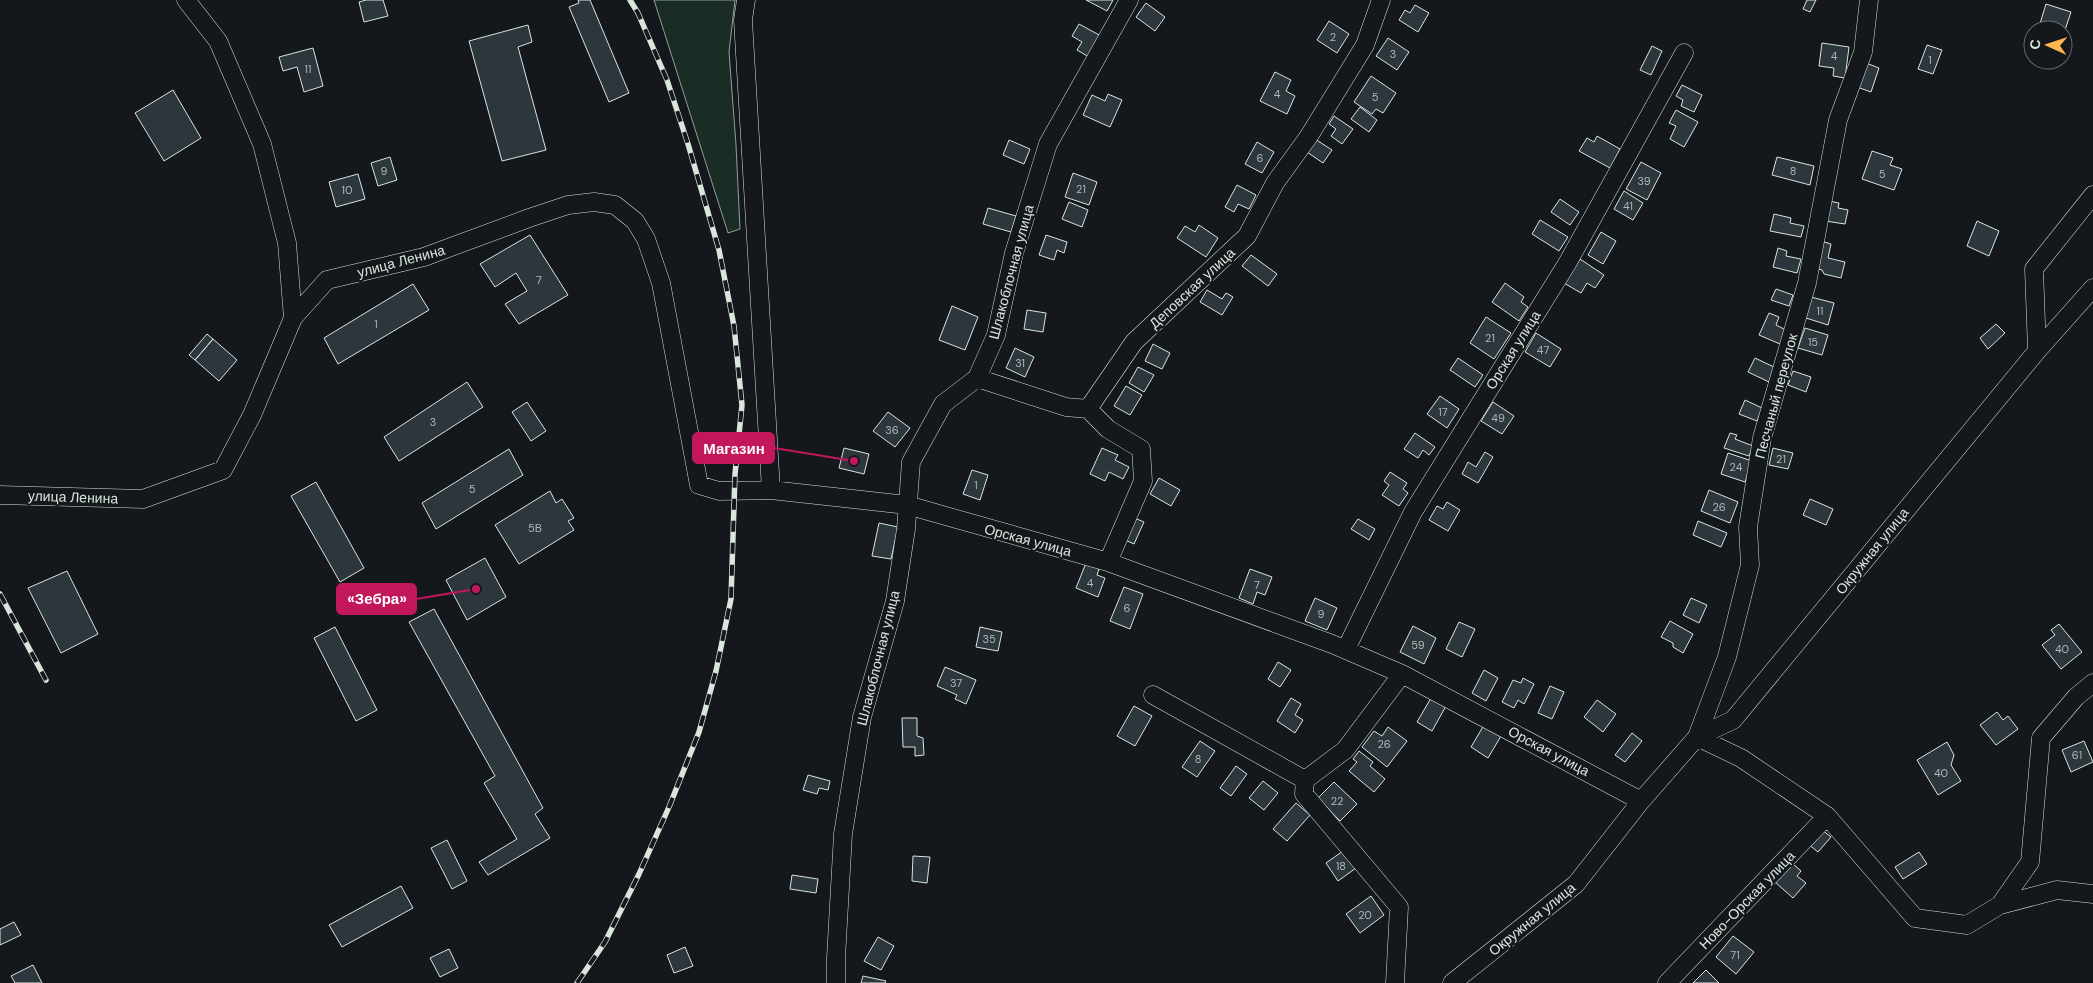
<svg xmlns="http://www.w3.org/2000/svg" width="2093" height="983" font-family="'DM Sans',sans-serif">
<style>
.green{fill:#1a2d24;stroke:#939e99}
.building{fill:#2c363c;stroke:#d8e6dc}
.lines{fill:none;stroke-linecap:round;stroke-linejoin:round}
.minor-casing{stroke:#d8e6dc;stroke-width:19}
.minor{stroke:#14181c;stroke-width:18}
.rail-casing{stroke:#d8e6dc;stroke-width:5.5}
.rail{stroke:#14181c;stroke-width:4;stroke-dasharray:11;stroke-linecap:butt}
.labels{text-anchor:middle;dominant-baseline:central;stroke-width:4;stroke-linejoin:round;paint-order:stroke}
.number-label{font-size:11px;fill:#adbab4}
.street-label{font-size:14px;fill:#d8e6dc;stroke:#14181c}
.leader{fill:none;stroke:#c2185b;stroke-width:2}
.callout-dot{fill:#c2185b;stroke:#14181c;stroke-width:2}
.callout{fill:#c2185b;stroke:#c2185b;stroke-width:2}
.callout-label{font-size:15px;text-anchor:middle;font-weight:bold;fill:#fff}
</style>
<rect width="100%" height="100%" fill="#14181c"/>
<!-- green -->
<path class="green" d="M654,0H735L729,52L736,145L740,229L728,233Z"/>
<!-- building -->
<path class="building" d="M366,0H383L388,16L364,22L359,2Z
M578,0H590L629,93L609,102L569,7L579,3Z
M1086,0H1113L1107,11Z
M1807,0H1816L1810,12L1803,9Z
M1146,3L1165,17L1155,31L1136,17Z
M2046,4L2071,12L2063,36V30H2038Z
M1415,5L1429,13L1418,32L1399,20L1405,10L1410,13Z
M1329,21L1349,34L1337,53L1317,40Z
M1079,24L1101,36L1089,57L1077,50L1082,42L1072,36Z
M528,25L532,42L518,47L546,150L502,161L469,41Z
M1388,38L1409,52L1397,70L1376,56Z
M1822,43L1849,47L1845,78L1833,76L1834,68L1819,66Z
M1927,45L1942,50L1933,74L1918,69Z
M1652,46L1662,51L1651,75L1640,70Z
M313,48L323,86L304,92L297,67L283,71L279,57Z
M1866,63L1879,68L1871,92L1857,87Z
M1275,72L1291,80L1286,91L1295,96L1287,114L1260,101Z
M1371,76L1396,93L1383,113L1376,109L1372,114L1354,102Z
M1682,85L1702,95L1694,112L1681,106L1683,100L1676,96Z
M173,90L201,138L164,161L135,113Z
M1108,94L1122,100L1110,127L1083,115L1092,95L1105,101Z
M1360,107L1377,120L1369,132L1351,119Z
M1676,110L1698,122L1684,147L1670,139L1676,126L1669,123Z
M1334,116L1353,129L1342,144L1331,136L1336,129L1329,124Z
M1597,136L1620,149L1610,168L1579,151L1587,138L1594,142Z
M1315,139L1332,150L1323,163L1307,152Z
M1009,140L1030,149L1024,164L1003,155Z
M1257,142L1274,152L1262,173L1245,164Z
M1872,151L1893,158L1890,165L1902,169L1894,190L1862,179Z
M390,157L397,180L378,186L371,163Z
M1777,157L1814,166L1810,185L1772,175Z
M1641,162L1661,173L1647,200L1626,189Z
M1073,173L1097,182L1089,205L1065,197Z
M358,174L365,199L336,207L329,182Z
M1237,185L1256,195L1249,209L1238,204L1234,212L1225,207Z
M1624,191L1643,203L1633,220L1614,209Z
M1560,199L1579,212L1570,225L1551,212Z
M1829,201L1839,203L1838,208L1848,210L1845,224L1825,221Z
M1069,202L1088,210L1082,227L1062,219Z
M988,208L1016,216L1011,232L983,224Z
M1774,214L1791,218L1790,223L1804,226L1801,237L1770,231Z
M1540,220L1568,237L1559,251L1532,234Z
M1977,221L1999,231L1989,256L1967,246Z
M1199,225L1218,238L1206,257L1177,238L1185,226L1195,232Z
M1601,232L1616,241L1603,264L1588,255Z
M530,235L568,295L519,324L505,304L527,291L516,273L495,287L480,264Z
M1046,235L1067,242L1064,253L1057,250L1054,260L1039,255Z
M1821,241L1831,244L1828,258L1845,262L1841,278L1824,274L1822,270L1815,268Z
M1778,248L1787,251L1786,256L1801,259L1797,273L1773,267Z
M1251,255L1277,274L1268,286L1242,266Z
M1580,259L1604,275L1595,288L1587,283L1581,293L1564,283Z
M1505,283L1524,297L1521,302L1528,307L1519,321L1492,302Z
M413,284L429,310L338,364L324,338Z
M1776,289L1793,295L1789,306L1771,300Z
M1207,290L1222,299L1226,293L1233,297L1222,315L1200,302Z
M1811,297L1834,303L1828,325L1806,318Z
M952,306L978,317L965,350L939,340Z
M1027,310L1046,313L1043,332L1024,329Z
M1769,313L1779,317L1776,325L1786,330L1780,344L1759,335Z
M1486,317L1511,333L1494,359L1470,343Z
M1996,324L2005,333L1988,349L1980,338Z
M1805,328L1828,335L1822,355L1798,348Z
M1536,333L1561,349L1550,367L1525,352Z
M207,334L213,339L195,360L189,355Z
M213,339L237,360L219,381L195,360Z
M1153,344L1170,353L1162,369L1145,361Z
M1015,348L1034,357L1025,377L1006,368Z
M1458,358L1483,375L1475,387L1450,370Z
M1755,358L1776,368L1769,382L1748,372Z
M1138,367L1154,375L1144,392L1129,383Z
M1793,371L1811,377L1806,392L1788,385Z
M467,382L483,407L399,461L384,437Z
M1126,386L1142,395L1130,415L1114,406Z
M1440,396L1459,409L1447,428L1427,414Z
M1745,400L1762,408L1757,421L1739,414Z
M527,402L546,431L531,441L512,412Z
M1493,402L1514,416L1502,434L1481,421Z
M888,412L910,428L895,447L873,431Z
M1415,433L1435,447L1429,455L1423,450L1418,458L1404,449Z
M1730,433L1737,435L1735,439L1753,446L1749,456L1724,448Z
M844,448L869,454L864,474L839,468Z
M1102,448L1118,455L1115,460L1129,467L1123,479L1109,472L1105,481L1090,474Z
M1773,448L1793,453L1788,469L1769,465Z
M509,449L523,475L436,529L422,503Z
M1485,452L1493,457L1478,483L1462,474L1468,462L1476,467Z
M1728,453L1752,461L1745,482L1721,474Z
M972,470L988,475L980,500L963,494Z
M1390,472L1407,483L1403,489L1408,493L1399,506L1382,495L1389,485L1384,481Z
M1159,478L1180,490L1171,506L1150,494Z
M316,482L364,568L340,582L291,496Z
M1709,490L1738,502L1730,523L1701,511Z
M550,491L556,503L562,499L574,518L568,521L574,530L519,564L495,525Z
M1810,499L1833,509L1826,525L1803,515Z
M1447,502L1460,510L1448,531L1429,520L1437,506L1443,509Z
M1132,517L1144,522L1134,544L1123,539Z
M1358,519L1375,529L1369,540L1351,529Z
M1698,521L1727,533L1721,547L1693,535Z
M879,523L898,527L891,559L872,556Z
M485,558L506,597L467,620L446,580Z
M1086,563L1099,569L1097,575L1105,578L1098,597L1076,588Z
M1250,569L1272,577L1265,595L1257,592L1253,604L1239,598Z
M67,571L98,634L61,653L28,588Z
M1124,587L1143,594L1130,629L1110,621Z
M1315,598L1337,608L1327,630L1305,621Z
M1691,598L1707,605L1699,623L1683,615Z
M434,609L543,808L535,814L550,838L488,875L479,862L517,839L484,783L495,776L409,622Z
M1670,621L1693,634L1683,653L1673,647V643L1661,637Z
M1459,622L1475,629L1462,657L1446,649Z
M2059,624L2082,652L2061,669L2042,645L2055,635L2051,630Z
M1413,626L1436,638L1424,664L1400,652Z
M335,627L377,710L356,721L314,638Z
M980,627L1002,632L998,651L976,647Z
M1278,662L1291,670L1280,687L1268,679Z
M945,667L976,680L966,704L955,699L957,695L937,686Z
M1484,670L1498,678L1486,701L1472,693Z
M1523,678L1534,684L1524,704L1518,700L1514,708L1502,702L1513,680L1521,683Z
M1550,686L1564,692L1552,719L1538,713Z
M1291,698L1301,704L1295,715L1303,720L1295,733L1277,721Z
M1431,698L1446,706L1432,731L1417,722Z
M1597,700L1616,714L1603,732L1584,717Z
M1134,706L1152,716L1135,746L1117,736Z
M1997,712L2003,720L2008,716L2018,729L1996,745L1980,725Z
M902,718H917V736L923,738L924,755L915,756V747H903Z
M1484,725L1501,736L1488,758L1471,747Z
M1388,727L1407,741L1387,767L1362,747L1374,731L1382,736Z
M1632,733L1642,741L1625,762L1615,755Z
M1200,741L1215,751L1197,777L1182,767Z
M2084,741L2093,762L2071,772L2062,750Z
M1947,742L1954,755L1951,765L1961,781L1938,795L1917,760Z
M1359,751L1373,762L1370,766L1385,779L1374,792L1349,771L1357,762L1353,759Z
M1236,766L1247,774L1231,796L1220,788Z
M808,775L830,781L828,790L819,788L817,794L803,790Z
M1263,781L1278,793L1264,810L1249,798Z
M1334,782L1357,804L1340,821L1318,798Z
M1296,803L1310,815L1287,841L1273,829Z
M1821,829L1831,837L1818,852L1808,844Z
M447,840L467,881L452,889L431,848Z
M1343,851L1356,868L1338,881L1326,863Z
M1919,852L1927,864L1903,879L1895,867Z
M913,856L930,857L927,883L912,881Z
M1792,863L1801,871L1797,876L1806,883L1793,898L1775,882Z
M792,875L818,879L816,893L790,889Z
M401,886L413,908L342,947L329,925Z
M1371,896L1384,915L1360,933L1346,914Z
M14,922L21,935L0,945V929Z
M1733,936L1754,952L1736,974L1716,957Z
M878,937L894,946L881,970L864,961Z
M685,947L693,966L674,973L667,955Z
M449,949L458,968L440,977L430,958Z
M33,965L42,983H15L11,976Z
M1706,970L1719,983H1693Z
M863,976L886,981L885,983H861Z"/>
<g class="lines">
<defs>
<path id="minor" d="M186,0L218,41L262,144L287,243L293,318
M746,0L743,20L771,490
M2037,351L2034,269L2093,195
M977,378L1066,407L1088,409
M0,495L143,499L223,470L252,415L293,318L327,280L424,257L529,218L568,205L594,202L615,205L635,221L646,239L661,283L699,485L719,491L771,490L907,505L1108,562L1332,644L1402,674L1641,801
M1108,562L1143,481L1141,449L1108,429L1088,409L1134,342L1247,236L1275,183L1309,136L1365,45L1381,0
M1346,649L1413,512L1568,262L1684,53
M1153,695L1305,780
M1697,737L1733,720L2037,351L2093,288
M1697,737L1741,758L1827,816L1915,918L1967,925L2000,905L2057,890L2093,894
M2000,905L2030,862L2041,738L2076,697L2093,683
M836,983V958L843,834L862,717L895,601L906,529L911,462L943,404L977,378L996,335L1014,253L1048,144L1129,0
M1395,983L1399,907L1304,794L1305,780L1345,750L1402,674
M1452,983L1576,884L1641,801L1697,737L1727,657L1750,565L1748,527L1762,438L1807,283L1838,120L1863,52L1869,0
M1667,983L1827,816"/>
</defs>
<!-- minor casing -->
<use href="#minor" class="minor-casing"/>
<!-- minor -->
<use href="#minor" class="minor"/>
<defs>
<path id="rail" d="M0,594L46,680
M577,983L605,942L639,874L669,807L699,732L716,671L731,599L735,474L742,405L734,326L719,250L688,144L667,80L638,13L630,0"/>
</defs>
<!-- rail casing -->
<use href="#rail" class="rail-casing"/>
<!-- rail -->
<use href="#rail" class="rail"/>
</g>
<g class="labels">
<!-- number labels -->
<g class="number-label">
<text x="1333" y="37">2</text>
<text x="1393" y="54">3</text>
<text x="1834" y="56">4</text>
<text x="1930" y="60">1</text>
<text x="308" y="69">11</text>
<text x="1277" y="94">4</text>
<text x="1375" y="97">5</text>
<text x="1260" y="158">6</text>
<text x="384" y="171">9</text>
<text x="1793" y="171">8</text>
<text x="1882" y="174">5</text>
<text x="1644" y="181">39</text>
<text x="1081" y="189">21</text>
<text x="347" y="190">10</text>
<text x="1628" y="206">41</text>
<text x="539" y="280">7</text>
<text x="1820" y="311">11</text>
<text x="376" y="324">1</text>
<text x="1490" y="338">21</text>
<text x="1813" y="342">15</text>
<text x="1543" y="350">47</text>
<text x="1020" y="363">31</text>
<text x="1443" y="412">17</text>
<text x="1498" y="418">49</text>
<text x="433" y="422">3</text>
<text x="892" y="430">36</text>
<text x="1781" y="459">21</text>
<text x="1736" y="467">24</text>
<text x="976" y="485">1</text>
<text x="472" y="489">5</text>
<text x="1719" y="507">26</text>
<text x="535" y="528">5В</text>
<text x="1090" y="583">4</text>
<text x="1257" y="585">7</text>
<text x="1127" y="608">6</text>
<text x="1321" y="614">9</text>
<text x="989" y="639">35</text>
<text x="1418" y="645">59</text>
<text x="2062" y="649">40</text>
<text x="956" y="683">37</text>
<text x="1384" y="744">26</text>
<text x="2077" y="755">61</text>
<text x="1198" y="759">8</text>
<text x="1941" y="773">40</text>
<text x="1337" y="801">22</text>
<text x="1341" y="866">18</text>
<text x="1365" y="915">20</text>
<text x="1735" y="955">71</text>
</g>
<!-- street labels -->
<g class="street-label">
<text transform="translate(401 261) rotate(-15)">улица Ленина</text>
<text transform="translate(1011 272) rotate(-75)">Шлакоблочная улица</text>
<text transform="translate(1192 288) rotate(-43)">Деповская улица</text>
<text transform="translate(1513 350) rotate(-58)">Орская улица</text>
<text transform="translate(1776 396) rotate(-75)">Песчаный переулок</text>
<text transform="translate(73 497) rotate(2)">улица Ленина</text>
<text transform="translate(1028 540) rotate(15)">Орская улица</text>
<text transform="translate(1872 551) rotate(-51)">Окружная улица</text>
<text transform="translate(878 658) rotate(-76)">Шлакоблочная улица</text>
<text transform="translate(1549 751) rotate(28)">Орская улица</text>
<text transform="translate(1747 900) rotate(-46)">Ново-Орская улица</text>
<text transform="translate(1532 919) rotate(-39)">Окружная улица</text>
</g>
</g>
<!-- callouts -->
<path class="leader" d="M854 461L774 448M476 589L416 599"/>
<g class="callout-dot">
<circle cx="854" cy="461" r="5"/>
<circle cx="476" cy="589" r="5"/>
</g>
<g class="callout">
<rect x="693" y="433" width="81" height="30" rx="5"/>
<rect x="337" y="584" width="79" height="30" rx="5"/>
</g>
<g class="callout-label">
<text x="734" y="454">Магазин</text>
<text x="377" y="604">«Зебра»</text>
</g>
<!-- north arrow -->
<g transform="translate(2048 45) rotate(273)"><circle r="24" fill="#14181c" stroke="#626a69"/>
<path d="M0-4L9 19L0 12L-9 19Z" fill="#ffb74d"/>
<text y="-8" font-size="14" font-weight="bold" text-anchor="middle" fill="#d8e6dc">С</text>
</g>
</svg>
